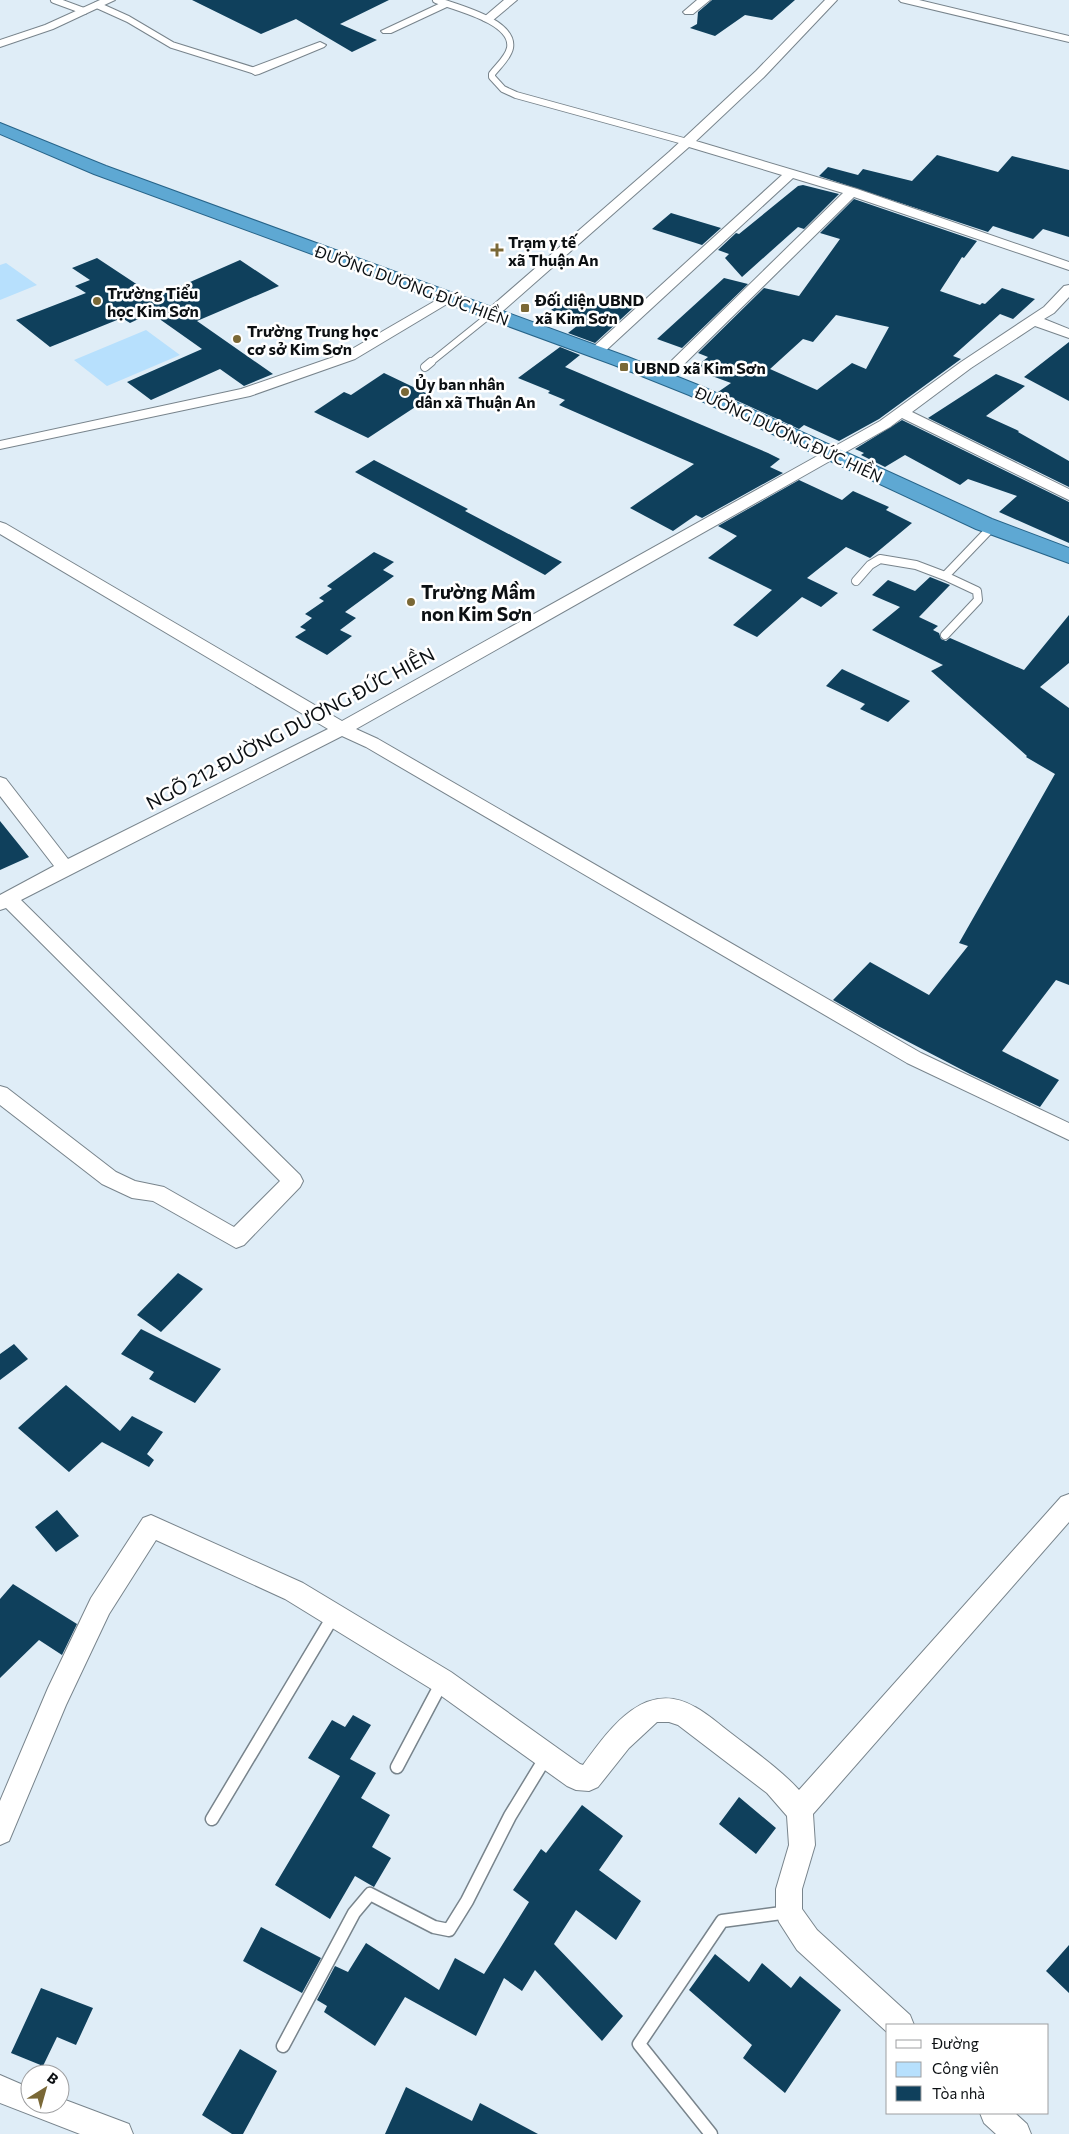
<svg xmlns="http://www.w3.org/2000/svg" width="1069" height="2134" font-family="Commissioner,sans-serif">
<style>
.green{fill:#b7e0fd}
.building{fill:#0f405c;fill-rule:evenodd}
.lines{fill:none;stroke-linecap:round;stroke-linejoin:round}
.service-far2-casing{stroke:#78848c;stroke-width:8}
.service-far1-casing{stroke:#78848c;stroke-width:10}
.service-casing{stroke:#78848c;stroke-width:15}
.minor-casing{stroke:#78848c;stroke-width:2}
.trunk-casing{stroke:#276489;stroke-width:2}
.service-far2{stroke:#fff;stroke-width:6}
.service-far1{stroke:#fff;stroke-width:8}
.service{stroke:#fff;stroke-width:12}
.minor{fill:#fff;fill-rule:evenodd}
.trunk{fill:#5ea8d3;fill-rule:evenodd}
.poi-dot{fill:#7a6836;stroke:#fff;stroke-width:2}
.labels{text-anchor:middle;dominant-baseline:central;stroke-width:5;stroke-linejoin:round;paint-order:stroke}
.far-poi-label{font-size:16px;font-weight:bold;fill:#0c1013;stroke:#fff;text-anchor:start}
.far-street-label{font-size:16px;fill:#0c1013;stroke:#fff}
.poi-label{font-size:19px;font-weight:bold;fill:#0c1013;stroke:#fff;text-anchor:start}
.street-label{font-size:19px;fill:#0c1013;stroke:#fff}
</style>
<rect width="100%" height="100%" fill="#dfedf7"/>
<!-- green -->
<path class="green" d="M6,263L37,285L0,300V265Z
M146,330L180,355L107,386L74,360Z"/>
<!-- building -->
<path class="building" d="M192,0H389L340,24L377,40L352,52L296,19L261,34Z
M712,0H795L772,20L745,15L715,36L690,28L697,24L698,12Z
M937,155L998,172L1012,156L1069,170V237L1043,229L1033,239L993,226L988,232L819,176L828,167L858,175L863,169L912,181Z
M803,185L839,194L804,229L798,227L742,277L725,258L729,254L718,250L736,233L739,234L798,186Z
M854,199L977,241L964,258L962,257L940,291L980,305L982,303L985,304L1002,288L1035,299L1013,319L1000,314L953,356L961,359L879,419L839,441L804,425L799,429L718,392L731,383L693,369L708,357L698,353L764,288L799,296L840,239L820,233ZM836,315L889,327L866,369L852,363L817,390L770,369L803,339L813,342Z
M671,213L721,228L702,245L652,229Z
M97,258L156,297L240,260L279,286L197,321L273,374L244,386L220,369L151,400L127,382L202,349L151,313L130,323L122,318L50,347L16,320L86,293L75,286L90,280L72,268Z
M724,278L748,284L682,348L657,339Z
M572,295L602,307L611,300L633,308L595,343L568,333L582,322L551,310Z
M1069,342V401L1024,377Z
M560,347L580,355L565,367L768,453L780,459L770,467L783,473L702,518L696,515L673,531L630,508L694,464L559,405L565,400L548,393L550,391L518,378Z
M384,373L432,396L368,438L314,412L344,392L351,395Z
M996,374L1025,386L986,416L1019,431L1018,432L1069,461V487L928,418Z
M902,420L1069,502V543L999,512L1017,496L968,479L960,485L905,455L885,467L861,455L864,453L855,449Z
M374,460L468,509L465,511L562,562L545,575L355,472Z
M799,480L842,500L853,491L889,507L886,510L912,523L870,558L846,547L807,578L838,593L821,607L802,597L757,637L733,625L772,590L708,558L737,536L718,526Z
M374,552L394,562L383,570L394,576L345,612L356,618L340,630L352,636L327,655L295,637L306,630L300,627L312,618L305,614L324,601L319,598L332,589L327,586Z
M930,577L950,585L919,617L938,626L933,630L939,633L941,639L946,641L950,638L1024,670L1069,615V663L1040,687L1069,708V985L1056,980L1002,1051L1059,1080L1040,1107L970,1074L878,1026L833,1000L870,962L929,995L968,946L959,943L1055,774L1026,757L1027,756L931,671L943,665L872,630L900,607L872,595L888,580L915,591Z
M842,669L910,701L888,722L860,709L865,704L826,686Z
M0,821L29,857L0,870Z
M178,1273L203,1289L161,1332L137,1315Z
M141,1329L221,1369L195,1403L149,1379L154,1372L121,1354Z
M14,1344L28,1359L0,1380V1354Z
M66,1385L120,1431L132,1416L163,1432L147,1454L154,1460L149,1467L102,1442L69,1472L18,1428Z
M57,1510L79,1536L56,1552L35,1527Z
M13,1584L77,1624L62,1655L39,1640L0,1678V1599Z
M353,1715L371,1725L350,1759L376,1773L361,1798L390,1815L372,1847L391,1858L374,1887L355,1876L330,1919L275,1885L340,1776L308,1758L332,1720L345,1727Z
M739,1797L776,1828L756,1854L719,1824Z
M582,1805L623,1836L599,1870L641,1901L616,1940L576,1910L554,1944L623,2016L602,2041L535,1970L522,1991L504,1978L476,2036L405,1997L375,2046L324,2012L327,2006L317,2000L335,1966L348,1972L366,1943L439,1990L455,1958L484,1974L529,1902L513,1890L541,1849L546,1853Z
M261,1927L321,1958L302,1993L243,1961Z
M1069,1945V1993L1046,1971Z
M715,1954L749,1982L762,1963L791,1988L800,1976L841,2010L785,2093L743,2058L752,2045L689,1990Z
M41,1988L93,2008L76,2045L57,2037L43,2066L11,2053Z
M240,2049L277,2071L243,2134H232L202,2115Z
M406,2087L472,2121L480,2103L538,2134H385Z"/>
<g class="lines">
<defs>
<path id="service-far2" d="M54,0L84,11
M436,0C454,7 515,21 510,48C508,58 498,66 492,74V77L503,89L516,95L687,142
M97,5L128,19L172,45L255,71
M430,363L491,314"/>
<path id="service-far1" d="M425,367L431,362
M856,581L870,565L880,559L916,565L945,576
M945,635L978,600L977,591L945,576L992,527"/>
<path id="service" d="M397,1767L442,1682
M212,1819L334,1615
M283,2046L354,1913L370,1894L434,1927L449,1930L467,1901L510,1816L546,1757
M711,2134L639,2044L722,1921L789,1912"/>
<path id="minor" d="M100,0H115L53,29L0,47V40L45,25Z
M504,0H517L492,21H484L482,19L484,17Z
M697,0H710L693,14H685L683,12Z
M825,0H837L764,77L696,141L857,189L1069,262V270L854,197L668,380H658L656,377L658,374L843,193L793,178L601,355H591L589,352L591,349L782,175L689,147L496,317H486L484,314L486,311L669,152L756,71Z
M899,0H919L1069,36V42L901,2Z
M445,1L449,2L451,4L449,6L391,33H383L381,31Z
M320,42L326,45L324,47L259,74L255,75L249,71L251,68Z
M1069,285V297L1054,313L1044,319L1069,329V338L1035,326L971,368L912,412L1069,489V500L902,418L890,427L356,729L378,739L921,1053L1069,1123V1140L907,1063L366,747L342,736L21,900L300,1175L303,1181L300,1187L244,1245L236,1248L153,1201L132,1198L102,1184L0,1105V1086L7,1088L116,1172L135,1181L164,1187L234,1227L280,1181L6,908L0,910V895L54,866L0,796V777L6,779L68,859L328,729L0,534V522L6,524L342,721L880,421L961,362L1044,307L1064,286Z
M447,294L452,295L454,298L452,301L355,359L250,396L0,449V441L241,389L345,353Z
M1069,1494V1522L813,1814L815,1845L802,1889V1909L817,1930L910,2015L914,2025H888V2033L797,1950L779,1922L776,1912V1889L789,1845L787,1816L767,1793L678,1725L669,1722H657L629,1748L598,1787L589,1791L576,1790L567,1786L433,1690L285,1599L156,1540L109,1614L66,1705L9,1841L0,1845V1801L48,1688L91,1598L143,1518L151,1515L303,1583L451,1672L580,1764L583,1765C610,1728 645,1678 695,1707C708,1714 720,1725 732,1734C755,1752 779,1768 799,1790L1061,1497Z
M0,2075L30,2088V2104H60V2098L129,2124L133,2134H80L0,2103Z
M980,2113H1015L1027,2124L1031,2134H996L984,2123Z"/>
<path id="trunk" d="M0,123L106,166L628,357L703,387L992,519L1069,548V563L976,529L689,395L614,365L94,174L0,134Z"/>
</defs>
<!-- service-far2 casing -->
<use href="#service-far2" class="service-far2-casing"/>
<!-- service-far1 casing -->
<use href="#service-far1" class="service-far1-casing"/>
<!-- service casing -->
<use href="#service" class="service-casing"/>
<!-- minor casing -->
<use href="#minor" class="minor-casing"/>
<!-- trunk casing -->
<use href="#trunk" class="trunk-casing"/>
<!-- service-far2 -->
<use href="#service-far2" class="service-far2"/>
<!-- service-far1 -->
<use href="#service-far1" class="service-far1"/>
<!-- service -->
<use href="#service" class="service"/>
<!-- minor -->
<use href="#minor" class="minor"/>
<!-- trunk -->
<use href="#trunk" class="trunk"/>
</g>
<!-- markers -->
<g class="poi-dot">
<path d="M494.5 242.5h5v5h5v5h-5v5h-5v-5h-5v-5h5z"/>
<circle cx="97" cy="301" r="5"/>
<rect x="520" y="303" width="10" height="10" rx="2.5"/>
<circle cx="237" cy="339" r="5"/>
<rect x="619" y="362" width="10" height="10" rx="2.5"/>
<circle cx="405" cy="392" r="5"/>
<circle cx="411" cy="602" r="5"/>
</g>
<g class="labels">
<!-- far-poi labels -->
<g class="far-poi-label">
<text x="508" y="241">Trạm y tế<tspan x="508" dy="18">xã Thuận An</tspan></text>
<text x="107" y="292">Trường Tiểu<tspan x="107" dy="18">học Kim Sơn</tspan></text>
<text x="535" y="299">Đối diện UBND<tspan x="535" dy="18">xã Kim Sơn</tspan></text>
<text x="247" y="330">Trường Trung học<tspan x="247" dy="18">cơ sở Kim Sơn</tspan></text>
<text x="634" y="367">UBND xã Kim Sơn</text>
<text x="415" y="383">Ủy ban nhân<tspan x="415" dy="18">dân xã Thuận An</tspan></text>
</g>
<!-- far-street labels -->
<g class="far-street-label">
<text transform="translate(412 285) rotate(20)">ĐƯỜNG DƯƠNG ĐỨC HIỀN</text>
<text transform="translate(789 434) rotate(25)">ĐƯỜNG DƯƠNG ĐỨC HIỀN</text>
</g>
<!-- poi labels -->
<g class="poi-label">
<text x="421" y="591">Trường Mầm<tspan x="421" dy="22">non Kim Sơn</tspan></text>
</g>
<!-- street labels -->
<g class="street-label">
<text transform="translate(290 728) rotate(-28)">NGÕ 212 ĐƯỜNG DƯƠNG ĐỨC HIỀN</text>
</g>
</g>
<!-- legend -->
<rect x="886" y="2024" width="162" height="90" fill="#ffffff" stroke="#9e9fa1"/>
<rect x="896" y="2040" width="25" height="8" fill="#ffffff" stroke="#9e9fa1"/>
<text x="932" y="2049" font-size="15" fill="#0c1013">Đường</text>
<rect x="896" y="2062" width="25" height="15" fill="#b7e0fd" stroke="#9e9fa1"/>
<text x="932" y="2074" font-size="15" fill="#0c1013">Công viên</text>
<rect x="896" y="2086" width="25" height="15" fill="#0f405c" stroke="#9e9fa1"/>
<text x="932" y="2099" font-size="15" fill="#0c1013">Tòa nhà</text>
<!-- north arrow -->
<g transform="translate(45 2089) rotate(37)"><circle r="24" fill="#ffffff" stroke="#9e9fa1"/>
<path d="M0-4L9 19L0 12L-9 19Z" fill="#7a6836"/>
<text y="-8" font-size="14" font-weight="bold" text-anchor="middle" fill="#0c1013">B</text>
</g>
</svg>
